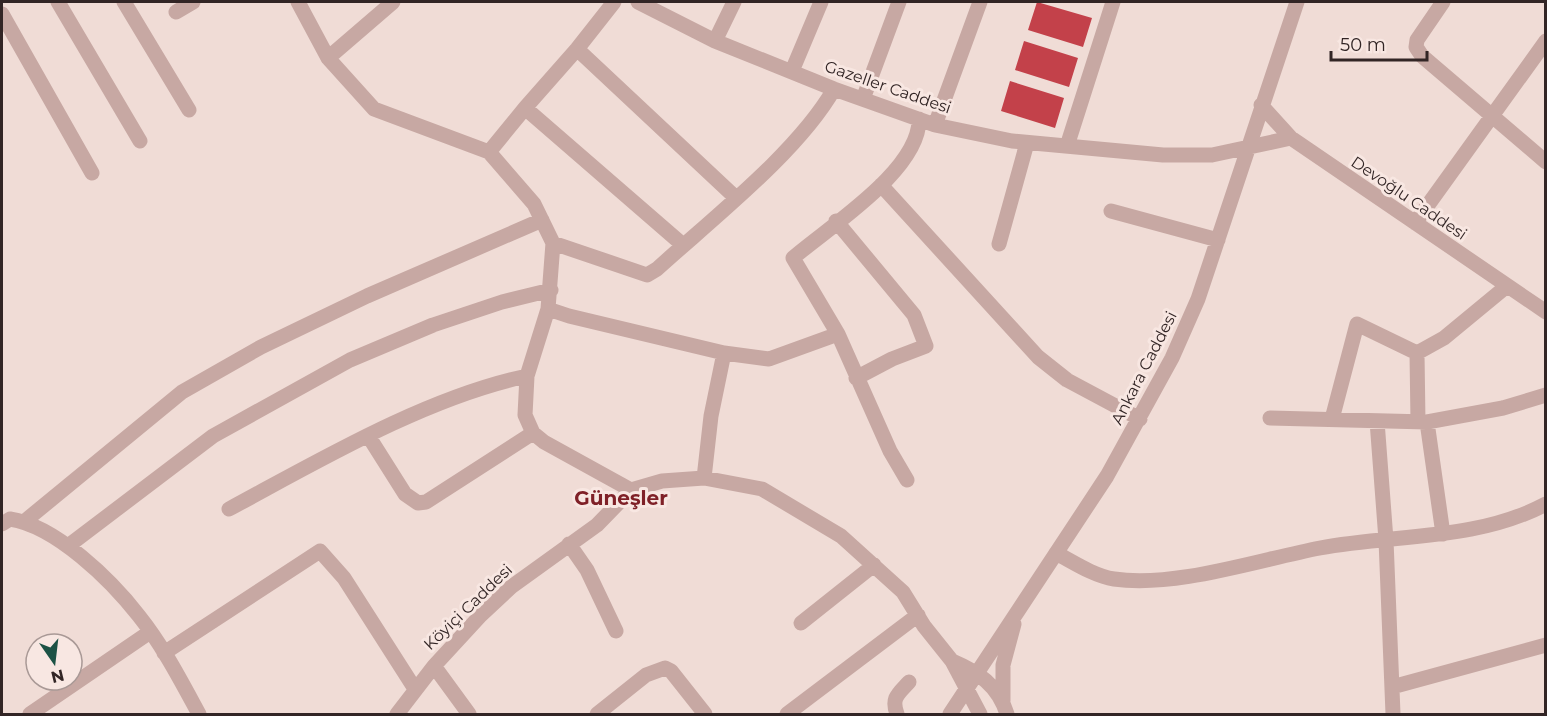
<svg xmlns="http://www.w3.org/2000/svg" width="1547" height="716" font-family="Montserrat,sans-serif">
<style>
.building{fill:#c3414a}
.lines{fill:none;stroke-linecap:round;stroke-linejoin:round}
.minor{stroke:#c7a8a3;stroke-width:15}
.labels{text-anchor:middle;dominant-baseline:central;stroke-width:6;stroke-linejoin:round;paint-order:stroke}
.street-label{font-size:16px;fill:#322525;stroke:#f8e7e2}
.quarter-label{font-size:20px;font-weight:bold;fill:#7f2027;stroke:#f8e7e2}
</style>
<rect width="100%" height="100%" fill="#f0dcd6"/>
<!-- building -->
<path class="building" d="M1037,2L1092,18L1083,47L1028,30Z
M1024,41L1078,58L1069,87L1015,70Z
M1010,81L1064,98L1055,128L1001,111Z"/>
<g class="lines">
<!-- minor -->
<path class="minor" d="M58,2L140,141
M124,2L189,110
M298,2L328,58L374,109L489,152L534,204L553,243L548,309L527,376L525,415L533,433L544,442L631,490L662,481L704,478L762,489L841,536L903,592L924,626L952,661L980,714
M638,2L715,41L834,89L935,125L1012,141L1163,155H1212L1291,138
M1443,2L1417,40L1416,47L1422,56L1546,162
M176,12L193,2
M2,14L92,173
M715,41L734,2
M577,49L735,197
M328,58L393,2
M792,71L821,2
M863,99L899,2
M1261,105L1291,138L1546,312
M525,108L577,49L614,2
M935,125L980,2
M1067,146L1113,2
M489,152L525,108L683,245
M881,185L1038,357L1067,380L1140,419
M1111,211L1218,240
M836,221L914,315L926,346L892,359L856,378
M1415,223L1546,41
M553,243L647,275L657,269C712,219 798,152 834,89
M999,244L1027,143
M548,309L569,316L724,353L711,416L704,478
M838,334L793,258C830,226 920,170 919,119
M724,353L769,359L838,334L890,451L907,480
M1417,353L1444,338L1507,286
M1417,353L1418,422
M1270,418L1427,422L1503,408L1546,395
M1332,419L1357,324L1417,353
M1377,421L1386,540L1393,714
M1427,422L1443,534
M369,437L405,494L418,503L426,502L533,433
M229,509C320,460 427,397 527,376
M25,521L182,392L261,347L367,296L542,220
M2,524L10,519C56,526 111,580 139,616C163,646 181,681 199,714
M569,544L587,570L616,631
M68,546L213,436L350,360L433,325L502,302L551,290
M1056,553C1073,562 1094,576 1114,579C1175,588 1258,560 1320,548C1396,534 1476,541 1546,504
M801,623L874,565
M164,653L320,551L344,578L415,689
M952,661C978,672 998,685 1007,714
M434,666L469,714
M1392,687L1546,645
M1003,701V665L1014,624
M30,714L150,632
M397,714L434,666L481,615L511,587L597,525L631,490
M597,714L646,675L665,668L671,671L705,714
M787,714L918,615
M897,714C891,698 898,694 909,682
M950,714L1107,476L1172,358L1198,299L1297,2"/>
</g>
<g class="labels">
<!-- street labels -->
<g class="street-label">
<text transform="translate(888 87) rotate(19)">Gazeller Caddesi</text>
<text transform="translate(1409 198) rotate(34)">Devoğlu Caddesi</text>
<text transform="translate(1144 368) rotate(-63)">Ankara Caddesi</text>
<text transform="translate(468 607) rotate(-44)">Köyiçi Caddesi</text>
</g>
<!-- quarter labels -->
<g class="quarter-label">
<text x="621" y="498">Güneşler</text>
</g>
</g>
<!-- border -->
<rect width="1547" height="716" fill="none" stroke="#322525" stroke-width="6"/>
<!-- north arrow -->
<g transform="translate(54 662) rotate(166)"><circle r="28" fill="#f8e7e2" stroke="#a99996" stroke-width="1.5"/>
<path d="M0-4.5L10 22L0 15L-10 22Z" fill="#1c5245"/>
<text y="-9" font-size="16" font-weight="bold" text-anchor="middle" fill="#322525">N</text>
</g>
<!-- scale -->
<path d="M1331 51v9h96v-9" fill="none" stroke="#322525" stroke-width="3"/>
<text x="1340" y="51" font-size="18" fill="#322525" stroke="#f8e7e2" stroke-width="4.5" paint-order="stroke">50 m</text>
</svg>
